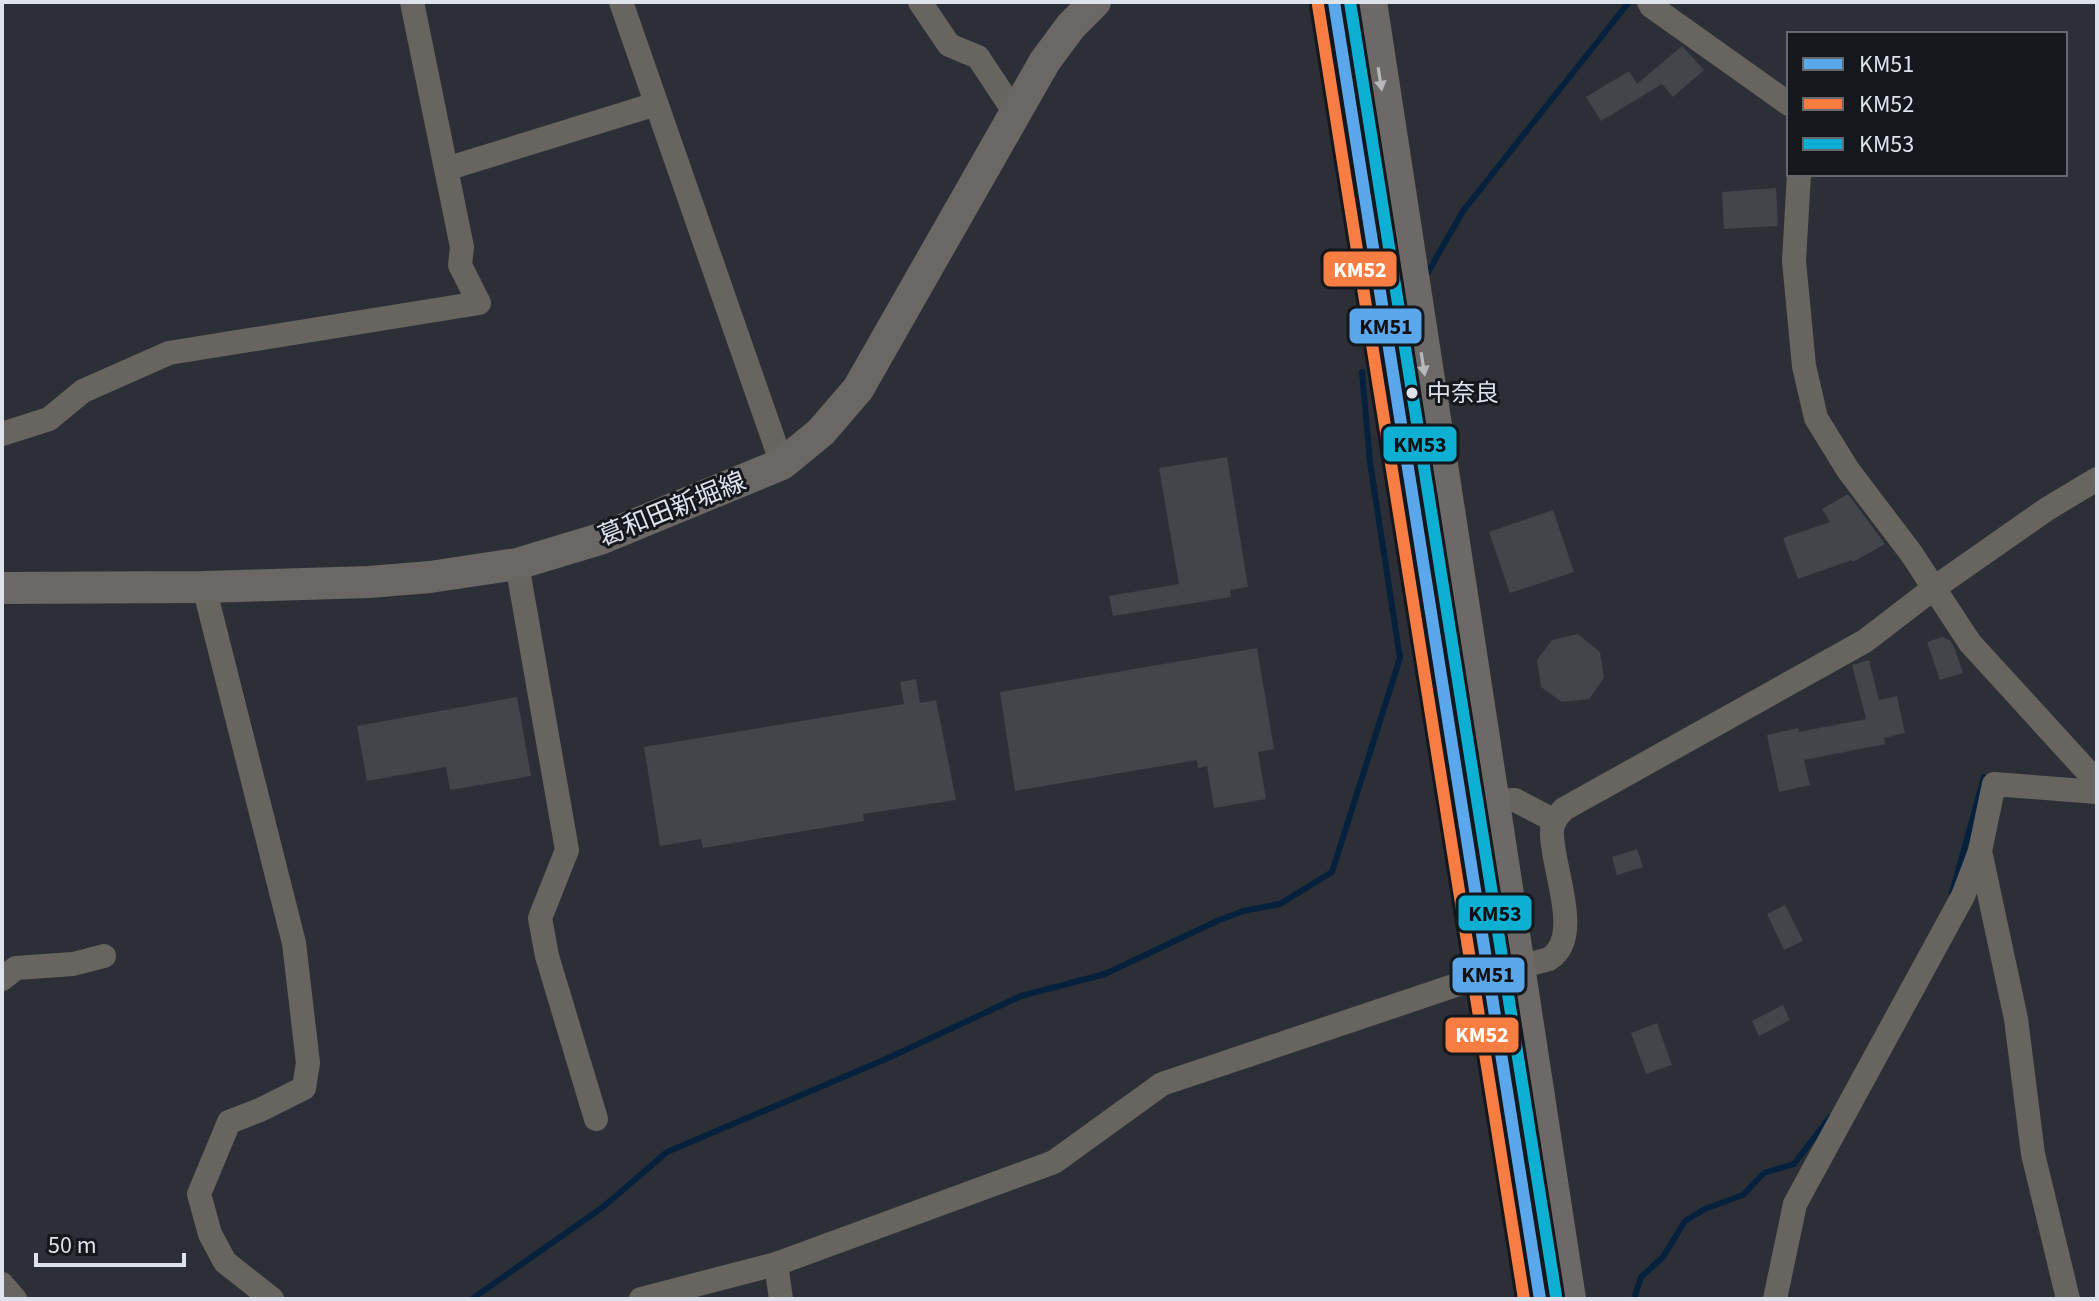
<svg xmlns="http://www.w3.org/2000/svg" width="2099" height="1301" font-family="'Source Sans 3','Noto Sans JP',sans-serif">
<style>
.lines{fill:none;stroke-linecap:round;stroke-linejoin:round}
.stream{stroke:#06213d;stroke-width:6}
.building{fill:#42454a}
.minor{stroke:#686560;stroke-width:24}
.secondary{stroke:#6a6764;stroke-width:32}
.trunk{stroke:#6c6966;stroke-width:38}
.bus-1-casing{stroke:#14171c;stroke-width:18}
.bus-2-casing{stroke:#14171c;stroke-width:18}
.bus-3-casing{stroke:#14171c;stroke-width:18}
.bus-1{stroke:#5aa8eb;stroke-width:12}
.bus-2{stroke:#f77d43;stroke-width:12}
.bus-3{stroke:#0dafd3;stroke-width:12}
.oneway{fill:#b6b8bc}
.bus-dot{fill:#dee2ea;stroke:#14171c;stroke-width:3}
.labels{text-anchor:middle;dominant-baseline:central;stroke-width:6;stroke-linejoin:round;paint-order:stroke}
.bus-label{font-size:24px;fill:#dee2ea;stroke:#14171c;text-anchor:start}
.street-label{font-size:26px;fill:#dee2ea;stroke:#14171c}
.line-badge{stroke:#14171c;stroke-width:3}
.badge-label{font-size:22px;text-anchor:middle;font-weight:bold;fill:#fff}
.pale-badge-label{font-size:22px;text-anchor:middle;font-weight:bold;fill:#111}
</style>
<rect width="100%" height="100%" fill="#2c3036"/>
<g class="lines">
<!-- stream -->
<path class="stream" d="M1427,274L1463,211L1629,2
M1952,893L1984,777
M472,1299L603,1207L667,1152L886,1059L1021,996L1105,974L1217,921L1243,911L1280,904L1332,872L1400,658L1370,462L1362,372
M1634,1299L1641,1277L1663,1257L1685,1221L1705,1209L1743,1195L1764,1173L1794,1164L1830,1117"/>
</g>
<!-- building -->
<path class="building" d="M1682,46L1704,70L1673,97L1662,84L1601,121L1586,97L1629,71L1637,84Z
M1776,188L1778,226L1724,229L1722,192Z
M1227,457L1248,587L1230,590L1231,597L1113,616L1109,596L1179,584L1159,468Z
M1848,494L1885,544L1853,562L1852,560L1798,579L1783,538L1830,522L1822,509Z
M1553,510L1574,572L1510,593L1489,532Z
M1578,634L1600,652L1604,678L1589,699L1562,702L1541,687L1537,660L1552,640Z
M1942,637L1950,640L1954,647L1963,673L1940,680L1927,642Z
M1257,648L1274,749L1258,752L1266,799L1214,808L1207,766L1198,768L1197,760L1015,791L1000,692Z
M1869,660L1879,700L1897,696L1905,733L1884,738L1885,744L1804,760L1810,785L1779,792L1767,735L1798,728L1799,732L1866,719L1852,665Z
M916,679L920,703L936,700L956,800L863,814L864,821L703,848L701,839L660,846L644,747L904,704L900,682Z
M517,697L531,776L450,790L446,767L367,781L357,726Z
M1637,849L1643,867L1617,875L1612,857Z
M1785,905L1803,941L1784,950L1767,914Z
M1783,1005L1790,1020L1759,1036L1752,1021Z
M1657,1023L1672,1065L1646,1074L1631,1033Z"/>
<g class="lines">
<!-- minor -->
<path class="minor" d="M621,2L782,464
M920,2L949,45L978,57L1015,113
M1649,2L1651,6L1789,104
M446,169L656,104
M1799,174L1794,261L1804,366L1816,418L1848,470L1911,553L1970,643L2097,782
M2,434L49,419L83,391L169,353L479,303L460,265L462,247L412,2
M517,564L567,850L540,918L547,956L596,1119
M204,587L294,943L308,1063L304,1088L260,1110L229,1122L199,1194L210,1234L225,1262L272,1299
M1490,801L1515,800L1555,821
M1980,851L2016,1019L2033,1154L2068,1299
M2,979L16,968L73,964L104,956
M776,1264L781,1299
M2,1284L15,1299
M641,1299L776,1264L1054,1162L1162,1084L1471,980L1549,959C1585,937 1550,864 1552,831C1552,822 1558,815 1564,809L1865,641L1934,588L2047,509L2097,479
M1775,1299L1795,1204L1963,896L1980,851L1994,784L2097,792"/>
<!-- secondary -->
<path class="secondary" d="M2,588L204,587L369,582L430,577L517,564L600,539L782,464L821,432L858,389L1045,61L1071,26L1095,2"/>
<!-- trunk -->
<path class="trunk" d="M1334,2L1540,1299
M1368,2L1567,1299"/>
<defs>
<path id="bus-1" d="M1334,2L1540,1299"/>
<path id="bus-2" d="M1318,5L1524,1299"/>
<path id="bus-3" d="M1350,2L1556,1296"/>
</defs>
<!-- bus-1 casing -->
<use href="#bus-1" class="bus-1-casing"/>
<!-- bus-2 casing -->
<use href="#bus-2" class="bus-2-casing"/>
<!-- bus-3 casing -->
<use href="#bus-3" class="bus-3-casing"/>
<!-- bus-1 -->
<use href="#bus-1" class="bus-1"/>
<!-- bus-2 -->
<use href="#bus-2" class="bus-2"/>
<!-- bus-3 -->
<use href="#bus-3" class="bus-3"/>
</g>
<!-- one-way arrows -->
<defs><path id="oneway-solid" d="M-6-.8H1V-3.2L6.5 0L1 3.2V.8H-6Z" transform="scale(2)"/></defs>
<g class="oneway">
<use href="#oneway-solid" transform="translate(1380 79) rotate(81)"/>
<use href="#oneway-solid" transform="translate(1423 364) rotate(81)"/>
</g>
<!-- markers -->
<circle class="bus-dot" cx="1412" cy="393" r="7"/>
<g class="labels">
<!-- bus labels -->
<g class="bus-label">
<text x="1427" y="393">中奈良</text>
</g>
<!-- street labels -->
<g class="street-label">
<text transform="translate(672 509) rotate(-22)">葛和田新堀線</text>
</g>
</g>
<g class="line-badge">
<rect x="1322" y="250" width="76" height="38" rx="8" fill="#f77d43"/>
<rect x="1348" y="307" width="75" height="38" rx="8" fill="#5aa8eb"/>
<rect x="1382" y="425" width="76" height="38" rx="8" fill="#0dafd3"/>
<rect x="1457" y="894" width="76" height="38" rx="8" fill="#0dafd3"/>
<rect x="1451" y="956" width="75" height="38" rx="8" fill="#5aa8eb"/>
<rect x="1444" y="1016" width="76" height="38" rx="8" fill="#f77d43"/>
</g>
<g class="badge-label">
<text x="1360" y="277">KM52</text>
<text x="1482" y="1042">KM52</text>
</g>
<g class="pale-badge-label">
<text x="1386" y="334">KM51</text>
<text x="1420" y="452">KM53</text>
<text x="1495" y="921">KM53</text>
<text x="1488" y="982">KM51</text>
</g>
<!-- border -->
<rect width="2099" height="1301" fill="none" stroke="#dee2ea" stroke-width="8"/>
<!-- legend -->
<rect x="1787" y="32" width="280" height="144" fill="#14171c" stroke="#65686e" stroke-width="2"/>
<rect x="1803" y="58" width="40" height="12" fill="#5aa8eb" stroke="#65686e" stroke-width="2"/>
<text x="1859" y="72" font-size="24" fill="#dee2ea">KM51</text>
<rect x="1803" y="98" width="40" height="12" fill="#f77d43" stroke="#65686e" stroke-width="2"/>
<text x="1859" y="112" font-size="24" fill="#dee2ea">KM52</text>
<rect x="1803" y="138" width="40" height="12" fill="#0dafd3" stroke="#65686e" stroke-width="2"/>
<text x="1859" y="152" font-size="24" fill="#dee2ea">KM53</text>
<!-- scale -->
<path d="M36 1253v12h148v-12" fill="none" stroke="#dee2ea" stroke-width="4"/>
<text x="48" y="1253" font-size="24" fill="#dee2ea" stroke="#14171c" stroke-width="6" paint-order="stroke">50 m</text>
</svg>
